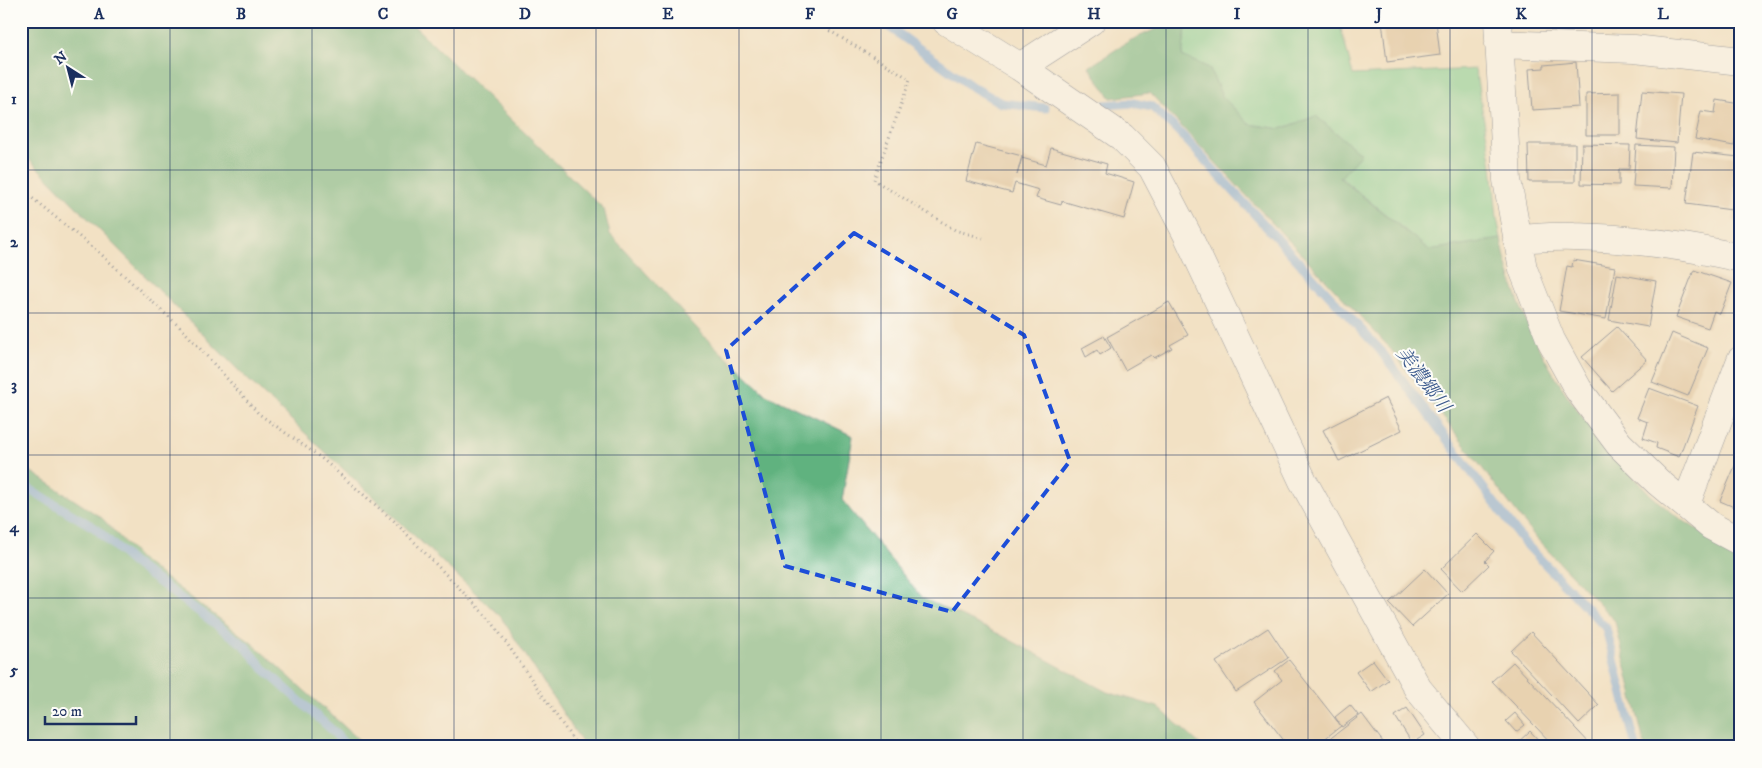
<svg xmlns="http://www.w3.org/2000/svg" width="1762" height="768" font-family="'IM FELL DW Pica','Noto Serif JP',serif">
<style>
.green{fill:#76d096;stroke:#48807a}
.forest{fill:#60b27f;stroke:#3e706e}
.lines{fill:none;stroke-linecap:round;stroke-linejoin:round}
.stream{stroke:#74a7e0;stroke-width:9}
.building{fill:#dbbe98}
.minor-casing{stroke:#3b4a6d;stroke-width:29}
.path{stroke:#3b4a6d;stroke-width:3;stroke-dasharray:1 4;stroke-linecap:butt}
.minor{stroke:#fff;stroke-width:28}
.marked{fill:none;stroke:#1d4ed8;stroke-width:4;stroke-dasharray:10 6;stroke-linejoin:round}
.grid{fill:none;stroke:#1b2f5e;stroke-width:1;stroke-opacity:0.55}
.labels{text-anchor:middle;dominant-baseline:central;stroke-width:4;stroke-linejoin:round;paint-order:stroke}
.water-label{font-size:19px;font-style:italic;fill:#3a598c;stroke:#fdfcf7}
.neatline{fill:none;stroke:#1b2f5e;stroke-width:2}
.grid-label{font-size:16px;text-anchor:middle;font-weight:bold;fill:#1b2f5e}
</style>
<rect width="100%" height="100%" fill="#fdfcf7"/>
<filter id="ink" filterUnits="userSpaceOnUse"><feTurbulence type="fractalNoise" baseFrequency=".02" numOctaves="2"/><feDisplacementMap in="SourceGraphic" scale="10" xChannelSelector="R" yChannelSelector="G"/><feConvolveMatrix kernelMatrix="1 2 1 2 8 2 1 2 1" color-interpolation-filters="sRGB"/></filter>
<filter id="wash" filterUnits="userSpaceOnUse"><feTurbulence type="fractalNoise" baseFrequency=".0096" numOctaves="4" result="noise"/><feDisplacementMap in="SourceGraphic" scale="20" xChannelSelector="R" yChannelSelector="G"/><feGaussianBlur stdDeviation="1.12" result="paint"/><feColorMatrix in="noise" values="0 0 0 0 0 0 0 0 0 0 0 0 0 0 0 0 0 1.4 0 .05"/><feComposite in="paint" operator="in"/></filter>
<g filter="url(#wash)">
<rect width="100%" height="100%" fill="#f2e1c4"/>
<!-- green -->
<path class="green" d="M1187,21H1339L1353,75L1475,69L1492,166L1497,218L1501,239L1429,250L1340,177L1361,154L1316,116L1281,129L1249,124L1222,96L1209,68L1182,56Z"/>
<!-- forest -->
<path class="forest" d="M21,21H409L604,209L610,234L705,337L766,394L853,436L842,500L922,598L999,634L1107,692L1158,707L1203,747H585L501,617L242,374L21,151Z
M1174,21H1187L1182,56L1209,68L1222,96L1249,124L1281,129L1316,116L1361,154L1340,178L1429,250L1501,239C1517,324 1563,400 1621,463C1631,473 1640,484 1650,494C1676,519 1710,537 1741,556V577L1738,585L1741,593V747H1645L1615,621L1536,538L1389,347L1150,93L1111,98L1089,67L1129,41Z
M21,465L102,518L140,559L253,644L367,747H21Z"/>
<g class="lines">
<!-- stream -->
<path class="stream" d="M881,21L971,86L1001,103L1045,108
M1104,105L1133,103L1152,107L1177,130L1380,350L1523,541L1606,628L1636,747
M21,484L95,528L133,563L244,645L265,670L332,730L347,747"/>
</g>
<g id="blocks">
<!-- building -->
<path class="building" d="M1382,21H1436L1440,55L1387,62Z
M1576,62L1579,107L1532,110L1529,69L1544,68V65Z
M1642,91L1681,94L1677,143L1637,139Z
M1620,93V135H1586V94Z
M1717,100L1741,104L1734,146L1695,139L1701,111L1715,113Z
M976,144L1022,156L1017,175L1022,158L1046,165L1051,148L1107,164L1105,173L1134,182L1124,219L1062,201L1061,205L1036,198L1039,190L1015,183L1012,193L966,181Z
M1528,144H1575V182H1529Z
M1582,144L1630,145L1629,169H1619V185L1581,184Z
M1636,145L1674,147L1672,188L1633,186Z
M1693,152L1739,157L1732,210L1686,204Z
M1740,187H1741V222L1733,221Z
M1573,260L1615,267L1606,319L1559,311L1567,266L1572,267Z
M1694,270L1732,283L1720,314L1714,311L1708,328L1676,317Z
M1617,274L1656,281L1648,327L1609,320Z
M1169,302L1188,335L1170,345L1172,348L1154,358L1151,355L1125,370L1107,337Z
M1617,327L1647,360L1612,391L1582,357Z
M1672,333L1708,348L1688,396L1652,382Z
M1104,336L1111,348L1100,355L1097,350L1086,357L1082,348Z
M1649,388L1698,406L1679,457L1656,448L1657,443L1643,438L1648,422L1637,418Z
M1386,398L1402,430L1339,461L1323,430Z
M1735,466L1741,468V510L1720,501Z
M1477,534L1494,551L1485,561L1489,565L1462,591L1441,569Z
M1425,569L1448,594L1412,627L1389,603Z
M1268,628L1288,658L1236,692L1216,662Z
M1531,632L1599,705L1579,724L1511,651Z
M1289,660L1341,726L1314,747H1289L1254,702L1282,680L1275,671Z
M1373,660L1388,680L1371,692L1356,672Z
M1513,662L1593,747H1555L1492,681Z
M1350,705L1358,715L1342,727L1335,717Z
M1407,708L1425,735L1412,743L1395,716Z
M1515,713L1525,725L1516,732L1506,721Z
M1362,714L1386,746L1325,747L1323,744Z
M1530,731L1545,747H1513Z"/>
</g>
</g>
<g filter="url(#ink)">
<use href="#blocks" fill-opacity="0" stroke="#3b4a6d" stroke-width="1"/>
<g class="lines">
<defs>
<path id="minor" d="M946,21L1020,67L1122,137L1152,167L1187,234L1303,481L1418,689L1466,747
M1498,21L1507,180L1523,269L1551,340L1578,389L1619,444L1658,482L1711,526L1741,542
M1499,44L1634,49L1741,61
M1020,67L1091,21
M1517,239C1536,238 1556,236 1574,237C1630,238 1687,246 1741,258
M1686,504L1741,360"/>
</defs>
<!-- minor casing -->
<use href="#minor" class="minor-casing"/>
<!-- path -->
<path class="path" d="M818,21L830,31L910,79L874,180L955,230L983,238
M21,189L103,256L185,332L259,414L320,457L394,521L492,622L578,747"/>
<!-- minor -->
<use href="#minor" class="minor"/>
</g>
</g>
<!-- marked area -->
<path d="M0 0H1762V768H0ZM854,233L1024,335L1070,461L952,612L785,566L726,350Z" fill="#f2e1c4" fill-opacity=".55" fill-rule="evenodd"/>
<path class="marked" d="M854,233L1024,335L1070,461L952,612L785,566L726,350Z"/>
<!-- grid -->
<path class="grid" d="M170,21V747M312,21V747M454,21V747M596,21V747M739,21V747M881,21V747M1023,21V747M1166,21V747M1308,21V747M1450,21V747M1592,21V747M21,170H1741M21,313H1741M21,455H1741M21,598H1741"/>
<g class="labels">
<!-- water labels -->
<g class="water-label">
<text transform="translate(1423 380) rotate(53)">美濃郷川</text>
</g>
</g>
<!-- margin -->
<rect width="1762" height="768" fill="none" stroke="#fdfcf7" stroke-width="55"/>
<!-- north arrow -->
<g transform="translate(68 68) rotate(324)" stroke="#fdfcf7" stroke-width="4" paint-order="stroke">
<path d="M0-4L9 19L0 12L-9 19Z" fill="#1b2f5e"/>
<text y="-8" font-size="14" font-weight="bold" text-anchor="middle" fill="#1b2f5e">N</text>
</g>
<!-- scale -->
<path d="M45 716v8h91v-8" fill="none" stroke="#1b2f5e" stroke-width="2.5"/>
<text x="52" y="716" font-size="15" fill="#1b2f5e" stroke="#fdfcf7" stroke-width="4" paint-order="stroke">20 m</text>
<rect x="28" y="28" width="1706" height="712" class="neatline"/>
<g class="grid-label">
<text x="99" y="19">A</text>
<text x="241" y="19">B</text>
<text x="383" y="19">C</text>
<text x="525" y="19">D</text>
<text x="668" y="19">E</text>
<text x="810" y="19">F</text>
<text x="952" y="19">G</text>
<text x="1094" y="19">H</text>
<text x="1237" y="19">I</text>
<text x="1379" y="19">J</text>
<text x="1521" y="19">K</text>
<text x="1663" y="19">L</text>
<text x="14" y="104">1</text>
<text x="14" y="247">2</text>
<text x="14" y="390">3</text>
<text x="14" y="532">4</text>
<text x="14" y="675">5</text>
</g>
</svg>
